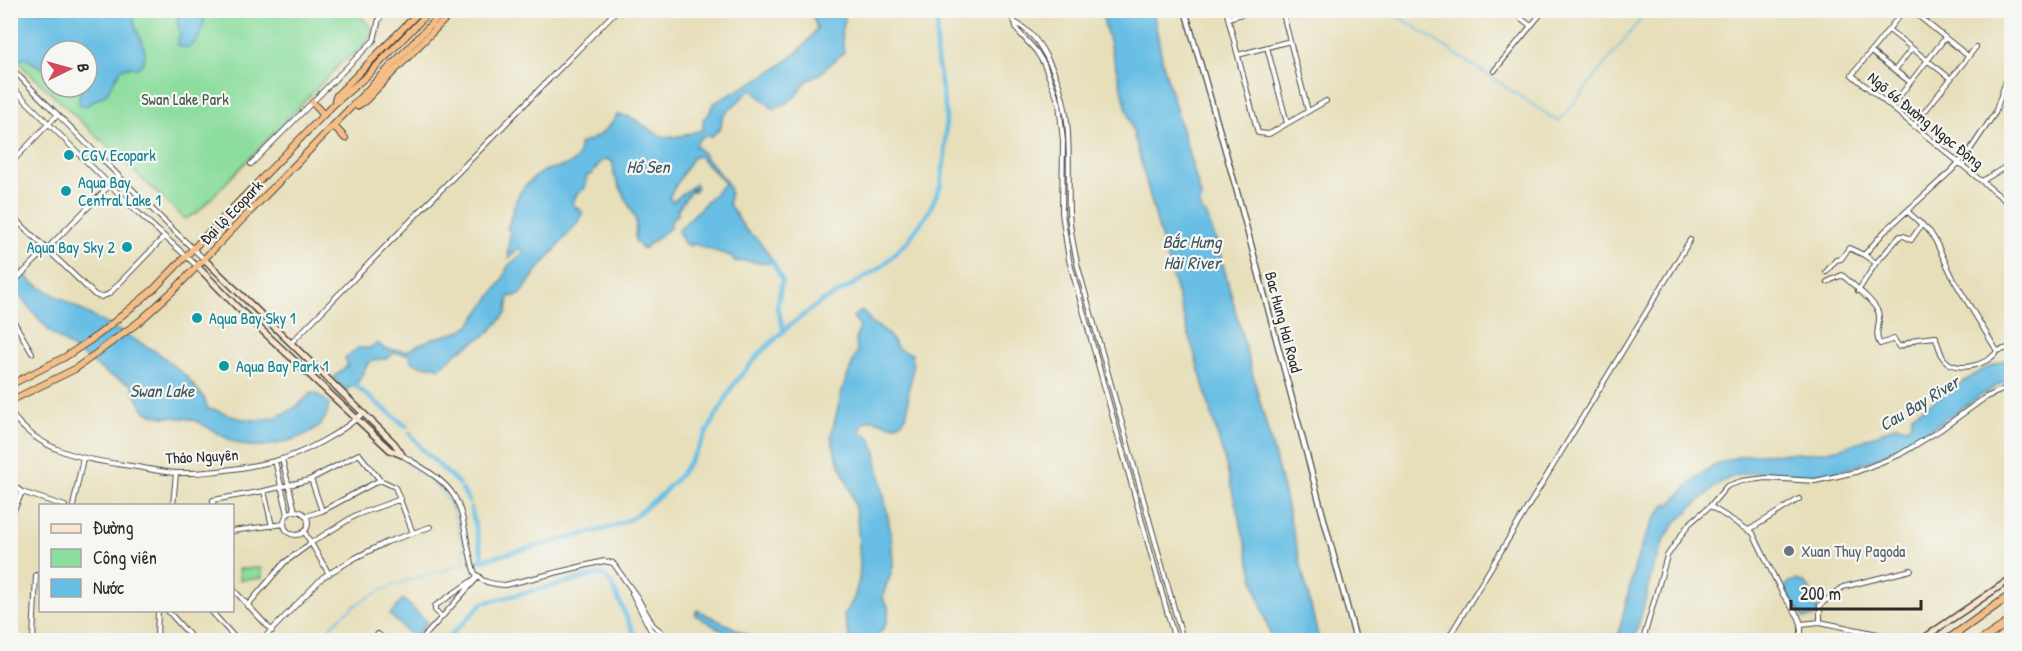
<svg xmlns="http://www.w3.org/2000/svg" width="2022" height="651" font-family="'Patrick Hand',sans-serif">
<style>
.green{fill:#8cdd9e;stroke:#5c8464;stroke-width:1.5;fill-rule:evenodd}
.water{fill:#67bee4;stroke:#497488;stroke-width:1.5}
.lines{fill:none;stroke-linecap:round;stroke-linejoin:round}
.stream{stroke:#67bee4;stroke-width:1.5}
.canal{stroke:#67bee4;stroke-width:4.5}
.minor-casing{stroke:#474640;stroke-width:6}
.tertiary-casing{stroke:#474640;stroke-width:7}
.secondary-casing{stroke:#474640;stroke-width:8}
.trunk-casing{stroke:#474640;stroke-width:8}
.motorway-casing{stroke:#474640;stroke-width:9}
.minor{stroke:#fff;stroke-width:4}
.tertiary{stroke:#fff;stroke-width:4.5}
.secondary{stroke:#fbe5cf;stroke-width:5}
.trunk{stroke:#f6be87;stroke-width:6}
.motorway{stroke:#f6be87;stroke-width:7}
.culture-dot{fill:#0f9aa8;stroke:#f6f6f2;stroke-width:2}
.worship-dot{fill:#6b7280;stroke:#f6f6f2;stroke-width:2}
.labels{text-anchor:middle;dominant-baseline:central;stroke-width:4.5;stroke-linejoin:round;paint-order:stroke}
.park-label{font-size:16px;fill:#435848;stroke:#f6f6f2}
.street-label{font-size:16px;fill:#2b2b2b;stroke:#f6f6f2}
.culture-label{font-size:16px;fill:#0d838f;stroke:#f6f6f2;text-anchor:start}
.worship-label{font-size:16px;fill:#5b616d;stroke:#f6f6f2;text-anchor:start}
.water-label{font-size:18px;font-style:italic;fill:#3d5762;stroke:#f6f6f2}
</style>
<rect width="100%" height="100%" fill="#f6f6f2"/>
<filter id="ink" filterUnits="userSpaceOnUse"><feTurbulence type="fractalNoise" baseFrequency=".0167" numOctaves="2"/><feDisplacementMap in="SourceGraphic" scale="12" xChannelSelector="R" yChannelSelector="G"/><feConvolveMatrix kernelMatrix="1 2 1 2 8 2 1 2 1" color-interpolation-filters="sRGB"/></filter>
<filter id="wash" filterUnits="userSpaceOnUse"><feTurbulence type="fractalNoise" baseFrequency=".008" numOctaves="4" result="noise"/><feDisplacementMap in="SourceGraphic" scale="24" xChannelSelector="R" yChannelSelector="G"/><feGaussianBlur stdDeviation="1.35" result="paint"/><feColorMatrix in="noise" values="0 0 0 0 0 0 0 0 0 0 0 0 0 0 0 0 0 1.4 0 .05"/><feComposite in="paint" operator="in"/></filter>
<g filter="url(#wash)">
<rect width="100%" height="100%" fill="#e7dfba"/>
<!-- green -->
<path class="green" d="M354,10L372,28C371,44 356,53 344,60L197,213L185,219L24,68L11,50V11ZM51,51H87V87H51Z
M261,568L262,578L240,580L239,569Z"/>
<!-- water -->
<path class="water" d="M11,11H130C135,17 133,21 136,28C141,41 152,56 138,68L128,67L121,69L106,94L84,107L80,106L79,98L82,87H87V51H51V73L25,58L18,60L11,67Z
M179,11H206C204,23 197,59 177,44L180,34L177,21Z
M811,11H847L844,15L845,21L841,31L844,52L817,76L807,81L795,97L781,106L773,109L751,89L722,117L721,128L710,137L706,135L700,138L695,147L698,148L728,184L730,192L729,205C736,213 740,224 748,232C753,237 750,234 756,238C763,244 768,253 773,262C762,266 756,261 745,261C741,261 738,262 734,261L733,257L694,244L690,246L684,243L678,231L724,184L723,181L699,156L692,158L669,197L672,202L695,184L697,187L694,192H692L694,189H692L677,210L679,214L672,219L670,228L643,249L635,241L636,220L614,175L613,163L608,159C598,162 597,168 591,175H587L585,188L577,194L573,202L574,207L579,209L582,212L580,220L536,272L520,295L509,297L507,312L497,324L487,334L458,352L439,369L436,366H423L412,362L408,354L394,353C384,363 382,357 372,361C364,364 363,376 358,382C355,386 349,388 345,390L333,378L348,365L345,358L358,348H370L377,343L385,349L407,351L431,339L458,332L470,325L502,281L508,266L523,253L522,250L519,248L509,258L508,252L510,231L507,229C512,215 515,196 525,186C530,181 538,174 544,171C560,164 581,170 579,144C597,139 607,131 617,115C639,115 646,132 665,137C679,139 690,132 703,130V119L709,114L713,104C750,82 795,66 817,28Z
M1101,11H1153L1163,64L1201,196L1200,205L1203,213L1206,214L1218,246L1278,469L1319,640H1272L1258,595L1226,465L1159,230Z
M10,258L33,283L157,352L186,376L204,398L208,409C218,409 226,415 235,417C264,425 291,416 311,393L317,394L329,403C328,411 327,417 321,424C306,439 263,450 243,445C224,440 210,426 193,420C179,415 161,420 147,412C139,407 136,393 131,384L109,375L50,332L11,286Z
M862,311L866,314L872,324C886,329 890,336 898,349L912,354C913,369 913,373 909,387C907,398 912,422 895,425C884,427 865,408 860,432L868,435L875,448C881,486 892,525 893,563C893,578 881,587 884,602L888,606C890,620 883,633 871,640H850L844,616L854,598L859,580L860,564L857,516L851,492L836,455L831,436L843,388L857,351L856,339L860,326L853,317Z
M2007,359H2011V381L2000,384C1959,408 1913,445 1870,461C1854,467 1834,474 1817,475C1785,477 1751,465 1722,482C1713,488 1705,496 1697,503C1687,512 1676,521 1669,532C1648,565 1648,605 1633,640H1614L1619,632C1631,587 1635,539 1667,503L1669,505C1682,493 1695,476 1710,468C1746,447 1780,456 1819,452C1847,449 1872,437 1897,425L1905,428L1910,425L1912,415L1982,370Z
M1797,580C1812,585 1818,602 1817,617L1804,618L1784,589L1789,582Z
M403,599L427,622L414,638L390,615Z
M697,610L758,640H738L695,615Z"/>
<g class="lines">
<!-- stream -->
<path class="stream" d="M1389,10L1559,122L1648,10
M406,462C441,489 454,497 462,543
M463,547L464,564
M318,640C365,586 401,583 465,564"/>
<!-- canal -->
<path class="canal" d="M773,262L782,280L777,308L784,331
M354,385L406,426
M410,433L422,449L459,484
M462,489L469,502
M471,508L483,559
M478,561L609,528L632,518L662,494L680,475L696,452L734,384L759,354L790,325L821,302L849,287L881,267L907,242L928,213L941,185L945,155L946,114L936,53L938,10
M446,640L483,603L602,574L611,583L637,640"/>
</g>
</g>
<g filter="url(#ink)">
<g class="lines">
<defs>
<path id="minor" d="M1007,10L1015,22L1017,30L1036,51L1044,64L1059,103L1063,141L1062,213L1069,260L1175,640
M1226,10L1258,133L1269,134L1326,101
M1282,10L1308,111
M1904,10L1852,75L2012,206
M1911,10L1968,56
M1513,12L1531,26
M1228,18L1256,10
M1016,23C1030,31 1038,41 1046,56C1076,109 1067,155 1069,212C1070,230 1074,249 1078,267L1183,640
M1889,30L1951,79
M1267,47L1287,123
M1871,52L1910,82
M1238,55L1290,41
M10,66C33,92 58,114 82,139C122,179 162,220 204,259
M1895,70L1912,48
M1494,71L1544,10
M10,85L134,209L197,266
M1891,107L1945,38
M1914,125L1976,47
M10,164L57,115
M251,164L374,40L379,19L388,10
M1982,181L2012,163
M1907,211L1930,232L1935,240L1954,280L1997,351
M10,214L95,295L101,297L109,294L164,237
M1864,255L1876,263
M1826,272L1836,260L1841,259L1849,248L1864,255L1885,231L1952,170L1970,150L1995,113L2006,81L2012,78
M1827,282L1842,275C1851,283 1878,304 1879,315C1880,326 1874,334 1880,344L1894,339L1899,347L1917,339L1936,337C1936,340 1942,357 1944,359C1956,374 1989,365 1997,351L2012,347
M10,286L119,176
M1858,291L1876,263L1900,236H1904L1911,240L1922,224
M10,315L32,353
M291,343L617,10
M10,412C38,452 85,460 131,466C145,468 161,472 176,473C208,474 244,468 275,461C301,455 343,432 363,413
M402,455C419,466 443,478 454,496C465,515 465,538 471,559C472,563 473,569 475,573C481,583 494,584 505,585L604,561L613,563L637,597L653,625L671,640
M282,459L295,511
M275,461L288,514
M10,483L22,492L65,506
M264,491L272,526
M73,506L83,458
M173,506L176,473
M213,506V500L264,491L309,480L359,454L380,480L395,487L413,533L387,542L355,558L323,577L262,640
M1710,506L1753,533L1782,593L1798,616L1801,624L1820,622L1906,640
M322,511L380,480
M284 523a12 12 0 1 1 24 0a12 12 0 1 1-24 0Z
M306,516L322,511L311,479
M10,519L22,492
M1749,530L1799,499
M232,531L284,524
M304,531L329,574
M413,533L430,527
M232,588L272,631
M632,593L650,629L663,640
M247,606L284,563L311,543L356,515L401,499
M167,610L194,640
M210,610L237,640
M1820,622V605L1843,587L1911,570
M1801,624V640
M364,637L368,640
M33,640L36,575
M143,640L157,638L158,610
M373,640L378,634L385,640
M421,640L479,576L435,606V610L442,617
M1447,640L1690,240
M1643,640L1667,556L1689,524L1710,506L1727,486L1742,481L1766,478L1815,481L1856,472L1899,455L1940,430L1986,397L2012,386"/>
<path id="tertiary" d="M1185,10L1236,188L1356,640"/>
<path id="secondary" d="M204,259L394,443L401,453
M197,266L236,306L390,450L402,455
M1921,640L2012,578"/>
<path id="trunk" d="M335,100L337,95L421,10
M313,103L323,114
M357,106L365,101L454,10
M334,126L345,138
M10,385L65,357L98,335L154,289L334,104L369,74L431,10
M10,401L75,369L140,321L176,288L445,10"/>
<path id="motorway" d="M1947,640L2012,594
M1982,640L2012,620"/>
</defs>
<!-- minor casing -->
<use href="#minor" class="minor-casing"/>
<!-- tertiary casing -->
<use href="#tertiary" class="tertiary-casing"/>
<!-- secondary casing -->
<use href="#secondary" class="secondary-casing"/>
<!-- trunk casing -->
<use href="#trunk" class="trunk-casing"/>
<!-- motorway casing -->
<use href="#motorway" class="motorway-casing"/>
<!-- minor -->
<use href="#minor" class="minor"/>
<!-- tertiary -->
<use href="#tertiary" class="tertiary"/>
<!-- secondary -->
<use href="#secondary" class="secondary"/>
<!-- trunk -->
<use href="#trunk" class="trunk"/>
<!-- motorway -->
<use href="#motorway" class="motorway"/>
</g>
</g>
<!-- markers -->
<g class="culture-dot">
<circle cx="69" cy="155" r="6"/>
<circle cx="66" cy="191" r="6"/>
<circle cx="127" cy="247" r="6"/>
<circle cx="197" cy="318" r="6"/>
<circle cx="224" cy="366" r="6"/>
</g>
<circle class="worship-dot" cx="1789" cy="551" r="6"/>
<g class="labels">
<!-- park labels -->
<g class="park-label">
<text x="185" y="99">Swan Lake Park</text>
</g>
<!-- street labels -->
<g class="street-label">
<text transform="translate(1926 120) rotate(39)">Ngõ 66 Đường Ngọc Động</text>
<text transform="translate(231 212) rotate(-46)">Đại lộ Ecopark</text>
<text transform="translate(1284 322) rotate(75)">Bac Hung Hai Road</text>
<text transform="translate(202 456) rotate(-3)">Thảo Nguyên</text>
</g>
<!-- culture labels -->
<g class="culture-label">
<text x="81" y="155">CGV Ecopark</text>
<text x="78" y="182">Aqua Bay<tspan x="78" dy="18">Central Lake 1</tspan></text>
<text x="115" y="247" text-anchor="end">Aqua Bay Sky 2</text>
<text x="209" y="318">Aqua Bay Sky 1</text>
<text x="236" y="366">Aqua Bay Park 1</text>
</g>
<!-- worship labels -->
<g class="worship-label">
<text x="1801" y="551">Xuan Thuy Pagoda</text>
</g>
<!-- water labels -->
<g class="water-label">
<text x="648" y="166">Hồ Sen</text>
<text x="1192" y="241">Bắc Hưng<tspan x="1192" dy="21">Hải River</tspan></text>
<text x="162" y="390">Swan Lake</text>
<text transform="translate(1919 403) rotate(-31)">Cau Bay River</text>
</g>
</g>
<!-- margin -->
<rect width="2022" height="651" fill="none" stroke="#f6f6f2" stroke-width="36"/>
<!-- legend -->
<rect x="39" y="504" width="195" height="108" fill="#f6f6f2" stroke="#a5a5a2" stroke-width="1.5"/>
<rect x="51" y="524" width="30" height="9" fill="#fbe5cf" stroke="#a5a5a2" stroke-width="1.5"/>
<text x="93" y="534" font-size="18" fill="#2b2b2b">Đường</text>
<rect x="51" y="549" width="30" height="18" fill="#8cdd9e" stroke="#a5a5a2" stroke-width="1.5"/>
<text x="93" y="564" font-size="18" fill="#2b2b2b">Công viên</text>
<rect x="51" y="579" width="30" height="18" fill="#67bee4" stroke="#a5a5a2" stroke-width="1.5"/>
<text x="93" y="594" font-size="18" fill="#2b2b2b">Nước</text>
<!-- north arrow -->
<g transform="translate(69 69) rotate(85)"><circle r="28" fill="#f6f6f2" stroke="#a5a5a2" stroke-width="1.5"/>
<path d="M0-4.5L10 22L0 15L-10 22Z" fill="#d1495b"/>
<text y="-9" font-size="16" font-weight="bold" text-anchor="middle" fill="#2b2b2b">B</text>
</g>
<!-- scale -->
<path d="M1791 600v9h130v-9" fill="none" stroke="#2b2b2b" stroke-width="3"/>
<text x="1800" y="600" font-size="18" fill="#2b2b2b" stroke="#f6f6f2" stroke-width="4.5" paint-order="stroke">200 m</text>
</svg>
